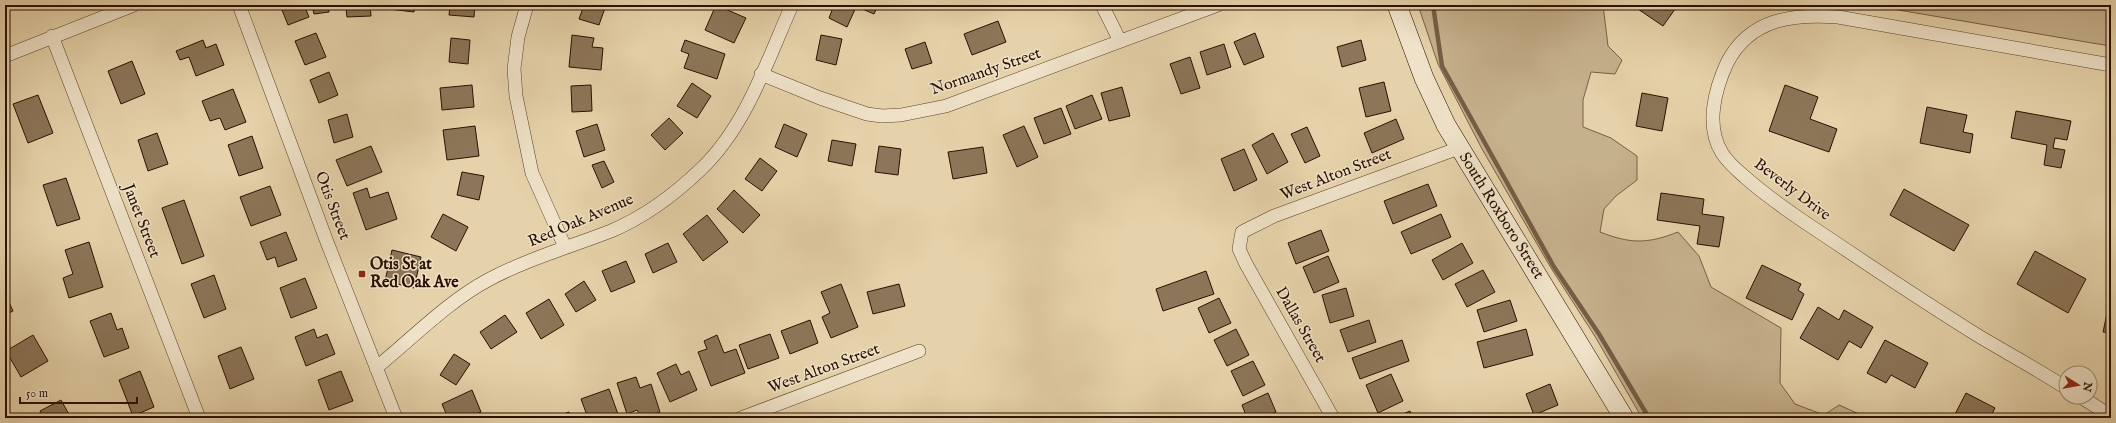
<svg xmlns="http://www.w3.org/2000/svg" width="2116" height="423" font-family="'IM FELL English',serif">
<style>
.green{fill:#c6b18d;stroke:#786046}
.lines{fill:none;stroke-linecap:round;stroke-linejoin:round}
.stream{stroke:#745d43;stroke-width:4.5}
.building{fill:#8c7558;stroke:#2a1000}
.street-casing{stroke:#59402a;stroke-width:14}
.secondary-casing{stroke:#2a1000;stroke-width:20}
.street{stroke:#efe2c8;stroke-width:13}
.secondary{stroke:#efe2c8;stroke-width:19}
.poi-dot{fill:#8f2418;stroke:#efe2c8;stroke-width:1.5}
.labels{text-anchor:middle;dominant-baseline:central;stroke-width:3;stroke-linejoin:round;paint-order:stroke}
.street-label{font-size:16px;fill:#2a1000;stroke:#efe2c8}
.poi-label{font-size:16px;font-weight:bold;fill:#2a1000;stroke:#efe2c8;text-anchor:start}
</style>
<rect width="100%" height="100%" fill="#e6d2aa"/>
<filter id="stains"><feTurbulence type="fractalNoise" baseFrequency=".005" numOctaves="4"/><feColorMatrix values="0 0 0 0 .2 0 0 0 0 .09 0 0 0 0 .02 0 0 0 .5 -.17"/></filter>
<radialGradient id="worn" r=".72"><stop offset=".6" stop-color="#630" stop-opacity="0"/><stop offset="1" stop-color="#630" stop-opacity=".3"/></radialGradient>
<!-- green -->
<path class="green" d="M1418,5H1603L1608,46L1622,60L1615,74L1591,72L1583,100V127L1611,138L1637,156V180L1616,196L1604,209L1600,232C1631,244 1647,244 1678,232L1699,256L1711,287L1781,328L1780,383L1795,404L1824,415L1839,405L1868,418H1642L1596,338L1551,268L1482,149L1438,64Z
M1869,5H2111V46L2092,43Z"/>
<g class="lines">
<!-- stream -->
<path class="stream" d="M1433,5L1442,66L1554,267L1599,334L1649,418"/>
</g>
<!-- building -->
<path class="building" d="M280,5H304L309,17L288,25Z
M312,5H328L329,12L314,14Z
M336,5H370L371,16L347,17L346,9H336Z
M389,5H415L414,12L389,9Z
M450,5H475L474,17L449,15Z
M584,5H606L599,25L579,19Z
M716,5L746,18L734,43L705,30Z
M834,5H857L847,27L829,18Z
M861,5H878L874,14L860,8Z
M1632,5H1678L1663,26Z
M998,21L1006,42L972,55L964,34Z
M316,33L326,57L305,65L295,41Z
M1255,33L1264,57L1244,65L1234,42Z
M572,35L594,38L592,47L603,48L601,70L569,67Z
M821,35L842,39L836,65L816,60Z
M451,38L470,40L468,64L449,62Z
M203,40L206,48L216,44L224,65L196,76L189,57L180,60L176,51Z
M685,40L725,54L717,79L684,68L689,54L681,51Z
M1361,40L1366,60L1342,67L1337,47Z
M925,42L932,63L912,69L905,49Z
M1224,44L1231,67L1207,75L1200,52Z
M1190,57L1200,88L1181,94L1170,64Z
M132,61L145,94L121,104L108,71Z
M329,72L338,95L319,103L310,80Z
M1384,82L1391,111L1366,117L1359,88Z
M692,83L711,96L697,118L677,106Z
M472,85L474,107L442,110L440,88Z
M591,85L592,111L572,112L571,86Z
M1785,85L1818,97L1810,119L1837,129L1829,152L1769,131Z
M1122,87L1130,116L1109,121L1101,93Z
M233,89L246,122L225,130L220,118L210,121L202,101Z
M1642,93L1668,98L1662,131L1636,126Z
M38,95L53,133L28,143L13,104Z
M1092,95L1102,119L1075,129L1066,106Z
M1927,107L1967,115L1963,132L1973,134L1970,153L1920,143Z
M1061,108L1071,134L1044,144L1034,118Z
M2016,111L2071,121L2067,140L2055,138L2053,148L2065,150L2061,168L2044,165L2047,145L2011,138Z
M347,114L353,137L334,143L328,120Z
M669,118L683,133L665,150L651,135Z
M1396,119L1404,139L1372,153L1364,133Z
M597,124L605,150L584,157L576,131Z
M784,124L807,134L797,157L775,147Z
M475,126L479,156L447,160L443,130Z
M1024,126L1038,157L1017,167L1003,135Z
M1307,127L1320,156L1305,163L1291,134Z
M157,133L168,164L148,171L138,140Z
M1273,133L1288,162L1267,174L1252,145Z
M252,136L263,168L239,176L228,145Z
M832,140L856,144L852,166L828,161Z
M371,146L382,172L347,186L336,160Z
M879,146L901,149L898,175L875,172Z
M983,147L987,173L953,179L948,152Z
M1244,149L1257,180L1234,191L1221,159Z
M760,158L777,171L762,191L745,179Z
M604,161L614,182L602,188L592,165Z
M462,172L484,176L479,200L457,195Z
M66,178L80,219L57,226L43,185Z
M1428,184L1437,206L1393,224L1384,201Z
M270,186L281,215L251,226L240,197Z
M367,188L370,198L388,192L397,219L366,230L353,193Z
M1904,189L1969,225L1954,251L1890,215Z
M734,190L760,215L743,233L717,209Z
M1661,193L1704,199L1702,214L1724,217L1719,247L1697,244L1700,226L1657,220Z
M184,200L204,256L182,264L162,208Z
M443,214L468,227L456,251L431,237Z
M1441,214L1451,237L1411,254L1401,232Z
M707,215L728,242L703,261L683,234Z
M1321,230L1329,251L1296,264L1288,243Z
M286,232L297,260L278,267L275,257L267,260L260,242Z
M89,242L103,287L69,298L63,278L73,274L65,250Z
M668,243L677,262L653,273L645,254Z
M1462,243L1473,263L1443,280L1432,260Z
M392,250L421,257L414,288L385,281Z
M2035,251L2086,279L2068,313L2017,284Z
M1328,256L1339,282L1314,293L1303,267Z
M626,261L635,282L611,292L602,271Z
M1762,265L1801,284L1798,290L1804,294L1792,320L1746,298Z
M1483,270L1495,292L1467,307L1455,284Z
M1206,271L1214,294L1163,311L1156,289Z
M214,275L226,309L204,318L191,284Z
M305,278L317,308L291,318L280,288Z
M584,281L596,300L576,312L565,294Z
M841,284L858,327L831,338L822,317L830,313L821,292Z
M899,284L905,306L873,314L867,292Z
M1346,288L1354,316L1330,323L1322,295Z
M5,294L13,311L5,315Z
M1219,298L1231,323L1209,333L1198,308Z
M549,299L564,325L541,339L526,313Z
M1510,300L1517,321L1484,332L1477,310Z
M2109,304L2111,305V333L2103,332Z
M1818,307L1839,320L1844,310L1873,327L1861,348L1849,341L1838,360L1800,338Z
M111,313L117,330L122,328L129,348L104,357L90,321Z
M505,315L517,332L491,349L480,332Z
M810,320L818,343L790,354L781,331Z
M1369,320L1376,342L1348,352L1340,330Z
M314,329L317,338L327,334L335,354L306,366L295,337Z
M1236,329L1249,355L1227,366L1214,340Z
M1526,329L1533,355L1484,368L1477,342Z
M770,334L779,358L748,369L739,345Z
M33,335L48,361L21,377L6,351Z
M717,335L724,353L736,349L745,373L711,386L698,352L707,349L704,341Z
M1402,340L1409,361L1360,379L1352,358Z
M1885,340L1928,363L1915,388L1891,375L1886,383L1867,373Z
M241,347L254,379L230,389L218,356Z
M454,354L470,364L456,385L440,375Z
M1253,361L1265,385L1243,396L1231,371Z
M676,364L681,375L689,371L697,390L670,402L657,373Z
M140,371L154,407L133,416L119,380Z
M341,371L353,401L329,410L318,380Z
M1391,374L1403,401L1378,413L1366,385Z
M636,377L640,388L651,384L660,412L641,418L637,410L627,414L617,383Z
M1550,384L1558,405L1534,415L1526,394Z
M609,389L619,417L588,418L581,399Z
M472,390L481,412L467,418H448L442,404Z
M1268,393L1276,412L1262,418H1247L1242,405Z
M1966,393L1995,408L1990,418H1953Z
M61,400L71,418H43L40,411Z
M1410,411L1413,418H1393Z
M569,412L571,418H553Z"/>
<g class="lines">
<defs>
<path id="street" d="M239,5L327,242L396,418
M527,5L518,37L514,69L516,96L532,173L565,247
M1102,5L1120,41
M52,36L199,418
M5,56L134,5
M761,74L820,98L867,114L882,116L901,115L946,106L1218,5
M376,368C410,340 450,300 488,280C527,259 570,247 611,231C644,217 674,195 700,170C746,127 767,61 792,5
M2066,388C2037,369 2007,353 1977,335C1924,302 1873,268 1821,233C1795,216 1770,199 1746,178C1737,170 1728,163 1722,153C1705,126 1715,89 1727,63C1750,18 1793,14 1838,17L2111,65
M2081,397L2111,416
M741,418L919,351
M1333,418L1246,264L1239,249L1242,232L1274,216L1459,148"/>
<path id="secondary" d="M1397,5L1424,78L1446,125L1624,418"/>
</defs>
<!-- street casing -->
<use href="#street" class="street-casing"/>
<!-- secondary casing -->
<use href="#secondary" class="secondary-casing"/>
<!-- street -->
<use href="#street" class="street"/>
<!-- secondary -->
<use href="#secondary" class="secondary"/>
</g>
<!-- markers -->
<rect class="poi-dot" x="358" y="270" width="8" height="8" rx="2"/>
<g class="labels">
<!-- street labels -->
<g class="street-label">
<text transform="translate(986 72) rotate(-19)">Normandy Street</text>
<text transform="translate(1336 175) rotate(-21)">West Alton Street</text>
<text transform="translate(1792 190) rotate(37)">Beverly Drive</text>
<text transform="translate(332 206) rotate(69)">Otis Street</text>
<text transform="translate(1501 216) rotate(58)">South Roxboro Street</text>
<text transform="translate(141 221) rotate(69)">Janet Street</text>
<text transform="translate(581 221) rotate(-23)">Red Oak Avenue</text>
<text transform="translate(1300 325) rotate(60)">Dallas Street</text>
<text transform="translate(824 369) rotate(-20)">West Alton Street</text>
</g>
<!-- poi labels -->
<g class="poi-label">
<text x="370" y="265">Otis St at<tspan x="370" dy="18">Red Oak Ave</tspan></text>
</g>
</g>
<!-- margin -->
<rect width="2116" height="423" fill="none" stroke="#e6d2aa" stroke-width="20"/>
<rect x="6" y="6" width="2104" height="411" fill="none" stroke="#2a1000" stroke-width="2"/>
<rect x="10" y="10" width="2096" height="403" fill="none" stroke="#2a1000"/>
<!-- north arrow -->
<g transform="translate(2078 385) rotate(101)"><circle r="19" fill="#efe2c8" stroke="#a08e78"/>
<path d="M0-3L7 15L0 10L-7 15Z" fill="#8f2418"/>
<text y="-6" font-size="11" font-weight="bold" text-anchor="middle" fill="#2a1000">N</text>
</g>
<!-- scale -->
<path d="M20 397v6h117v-6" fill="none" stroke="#2a1000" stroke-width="2"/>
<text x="26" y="397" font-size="12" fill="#2a1000" stroke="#efe2c8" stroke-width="3" paint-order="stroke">50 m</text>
<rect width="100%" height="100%" filter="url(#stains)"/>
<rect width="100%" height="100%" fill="url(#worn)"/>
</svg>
